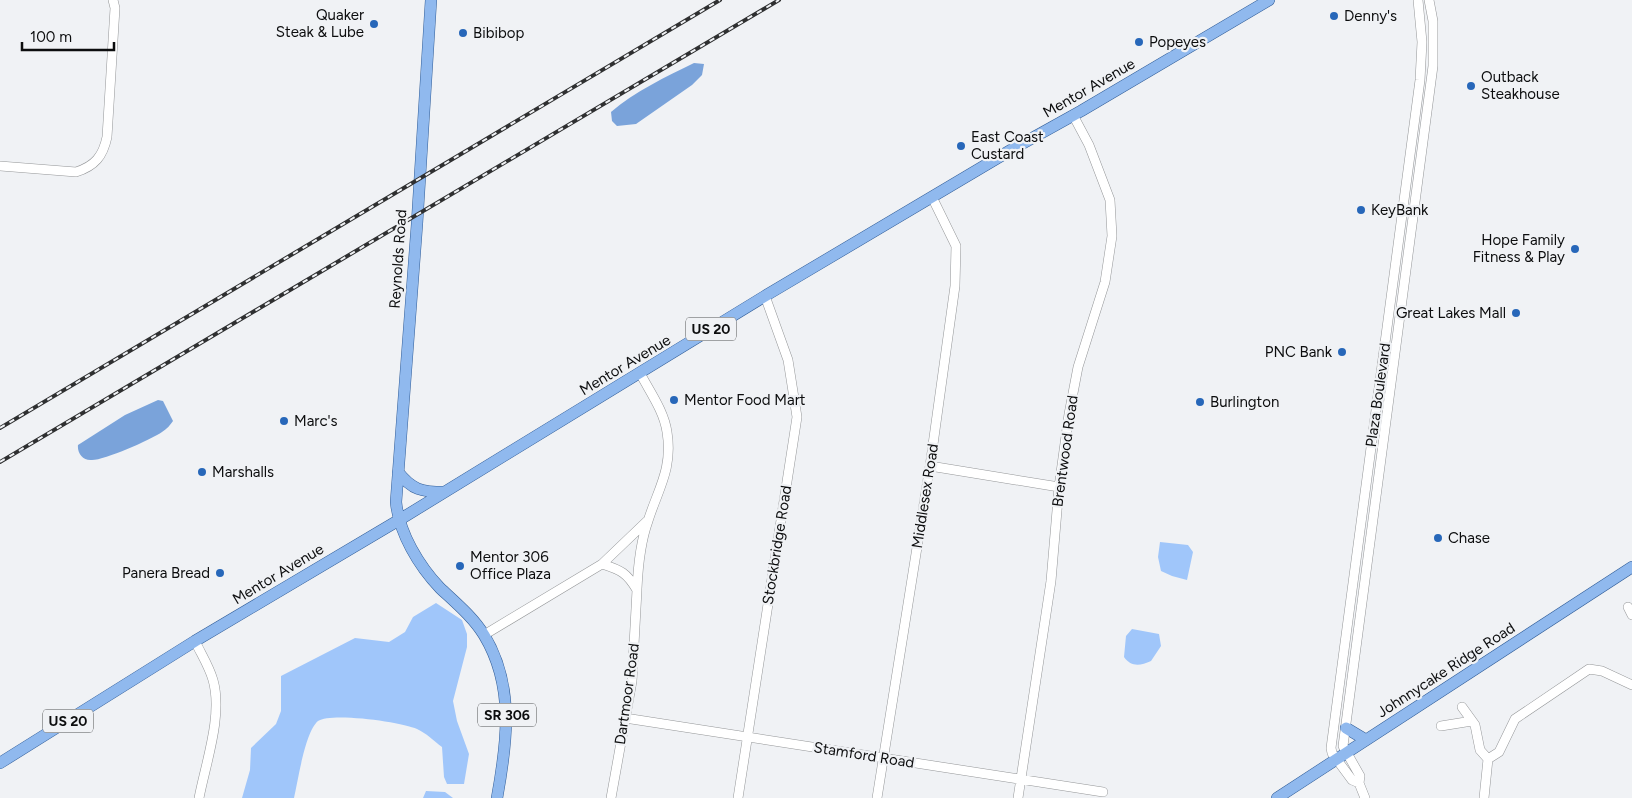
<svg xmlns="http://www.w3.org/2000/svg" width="1632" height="798" font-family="Figtree,sans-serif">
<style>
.green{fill:#a0c6fa}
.water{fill:#7aa3da}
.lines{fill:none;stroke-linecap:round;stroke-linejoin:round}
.minor-casing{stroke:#949698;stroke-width:10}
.major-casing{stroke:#325e98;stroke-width:12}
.minor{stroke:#fff;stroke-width:9}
.major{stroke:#90b9ee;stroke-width:11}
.rail-casing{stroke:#2f3031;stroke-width:4}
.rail{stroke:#f0f2f5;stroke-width:2;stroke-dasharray:5.5;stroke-linecap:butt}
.poi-dot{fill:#2767b9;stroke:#f0f2f5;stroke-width:2}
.labels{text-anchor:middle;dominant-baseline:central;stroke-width:4.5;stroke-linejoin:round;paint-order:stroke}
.shield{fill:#f0f2f5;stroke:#505253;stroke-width:1}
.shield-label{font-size:14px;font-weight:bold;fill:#0c0d0e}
.poi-label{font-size:15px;fill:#0c0d0e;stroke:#f0f2f5;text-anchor:start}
.street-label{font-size:15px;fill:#0c0d0e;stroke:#f0f2f5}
</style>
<rect width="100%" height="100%" fill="#f0f2f5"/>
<!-- green -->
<path class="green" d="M1160,542L1188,545L1193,552L1187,580L1172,576L1161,571L1158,557Z
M436,603L462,620L467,634V647L453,701L457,721L469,754L464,784H447L444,777L442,747C434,741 426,733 417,729C403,722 331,712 318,721C305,732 298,781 294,798H242L250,770L251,748L276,724L281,711V676L355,638L389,642L405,632L413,617Z
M1132,629L1159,634L1161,646L1151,661C1140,666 1131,667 1124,657L1126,636Z
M426,791L445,792L453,798H423Z"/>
<!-- water -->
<path class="water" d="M694,63L704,64L702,75L692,85L636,124L617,126L612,121L611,112C635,91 666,77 694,63Z
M158,400L163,401L173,421C170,425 167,429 162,432C150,440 105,460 92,460C83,461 77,453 78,445L125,415Z"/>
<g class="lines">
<defs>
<path id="minor" d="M0,166L76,172C95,166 103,156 107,137L115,8L113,0
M930,466L1059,487
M602,564C621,570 627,573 637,590L632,681L611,798
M637,589C638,567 640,543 648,521C658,489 673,469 667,432C664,411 650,392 640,373
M1628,607L1632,615
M484,635L602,564L647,521
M195,641C201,654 209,666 213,680C223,715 206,762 199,798
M1462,707L1475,725L1480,750L1488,759
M625,718L1103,792
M1441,726L1472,721
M1359,783L1352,780L1332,753L1331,748L1420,80L1422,42L1418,0
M738,798L797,417L788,360L765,296
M877,798L930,466L955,286L956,246L932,197
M1018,798L1051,581L1059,487L1069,414L1078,367L1105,282L1112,236L1110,200L1089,145L1073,115
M1365,798L1359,783L1360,776L1343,746L1433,66V21L1429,0
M1484,798L1488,759L1499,752L1515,719L1589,669L1602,671L1632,685"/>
<path id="major" d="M431,0L417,224L396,502C399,533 419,566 440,588C456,603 473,617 484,635C515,686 507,743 497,798
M398,472C412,490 422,492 444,492
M1346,728L1366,740
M0,763L195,641L399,520L765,296L1011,150L1081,111L1269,0
M1277,798L1632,567"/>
</defs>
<!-- minor casing -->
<use href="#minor" class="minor-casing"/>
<!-- major casing -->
<use href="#major" class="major-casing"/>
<!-- minor -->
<use href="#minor" class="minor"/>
<!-- major -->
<use href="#major" class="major"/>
<defs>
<path id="rail" d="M0,428L720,0
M0,462L779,0"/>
</defs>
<!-- rail casing -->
<use href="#rail" class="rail-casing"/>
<!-- rail -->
<use href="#rail" class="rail"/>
</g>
<!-- markers -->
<g class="poi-dot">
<circle cx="1334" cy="16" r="5"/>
<circle cx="374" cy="24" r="5"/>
<circle cx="463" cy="33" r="5"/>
<circle cx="1139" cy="42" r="5"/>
<circle cx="1471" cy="86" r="5"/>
<circle cx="961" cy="146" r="5"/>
<circle cx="1361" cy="210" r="5"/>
<circle cx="1575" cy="249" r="5"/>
<circle cx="1516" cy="313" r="5"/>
<circle cx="1342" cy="352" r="5"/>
<circle cx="674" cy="400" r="5"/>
<circle cx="1200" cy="402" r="5"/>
<circle cx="284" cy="421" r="5"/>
<circle cx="202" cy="472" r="5"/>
<circle cx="1438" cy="538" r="5"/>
<circle cx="460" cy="566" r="5"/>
<circle cx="220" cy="573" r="5"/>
</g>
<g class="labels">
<!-- shield labels -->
<g class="shield">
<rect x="686" y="317.5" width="50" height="23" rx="4"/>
<rect x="478" y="703.5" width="58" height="23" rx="4"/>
<rect x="43" y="709.5" width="50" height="23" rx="4"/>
</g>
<g class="shield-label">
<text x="711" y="329">US 20</text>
<text x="507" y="715">SR 306</text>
<text x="68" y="721">US 20</text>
</g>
<!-- poi labels -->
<g class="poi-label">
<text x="364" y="15" text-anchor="end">Quaker<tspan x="364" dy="17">Steak &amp; Lube</tspan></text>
<text x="1344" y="16">Denny's</text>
<text x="473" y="33">Bibibop</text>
<text x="1149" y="42">Popeyes</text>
<text x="1481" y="77">Outback<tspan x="1481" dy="17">Steakhouse</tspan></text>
<text x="971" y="137">East Coast<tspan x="971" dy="17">Custard</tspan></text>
<text x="1371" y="210">KeyBank</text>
<text x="1565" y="240" text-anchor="end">Hope Family<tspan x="1565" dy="17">Fitness &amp; Play</tspan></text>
<text x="1506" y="313" text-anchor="end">Great Lakes Mall</text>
<text x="1332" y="352" text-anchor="end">PNC Bank</text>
<text x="684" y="400">Mentor Food Mart</text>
<text x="1210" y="402">Burlington</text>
<text x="294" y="421">Marc's</text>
<text x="212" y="472">Marshalls</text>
<text x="1448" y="538">Chase</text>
<text x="470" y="557">Mentor 306<tspan x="470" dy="17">Office Plaza</tspan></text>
<text x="210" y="573" text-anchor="end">Panera Bread</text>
</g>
<!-- street labels -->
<g class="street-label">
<text transform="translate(1089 88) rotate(-30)">Mentor Avenue</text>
<text transform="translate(398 259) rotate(-86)">Reynolds Road</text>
<text transform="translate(625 365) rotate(-31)">Mentor Avenue</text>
<text transform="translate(1378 395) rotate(-82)">Plaza Boulevard</text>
<text transform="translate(1065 451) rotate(-82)">Brentwood Road</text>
<text transform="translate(925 496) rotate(-81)">Middlesex Road</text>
<text transform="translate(777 545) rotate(-81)">Stockbridge Road</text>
<text transform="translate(278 574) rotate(-31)">Mentor Avenue</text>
<text transform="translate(1446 670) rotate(-33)">Johnnycake Ridge Road</text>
<text transform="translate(627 694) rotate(-82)">Dartmoor Road</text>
<text transform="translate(864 755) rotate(9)">Stamford Road</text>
</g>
</g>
<!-- scale -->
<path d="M22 42v8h92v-8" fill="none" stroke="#0c0d0e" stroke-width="2.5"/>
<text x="30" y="42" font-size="15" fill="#0c0d0e" stroke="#f0f2f5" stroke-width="4" paint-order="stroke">100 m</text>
</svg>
